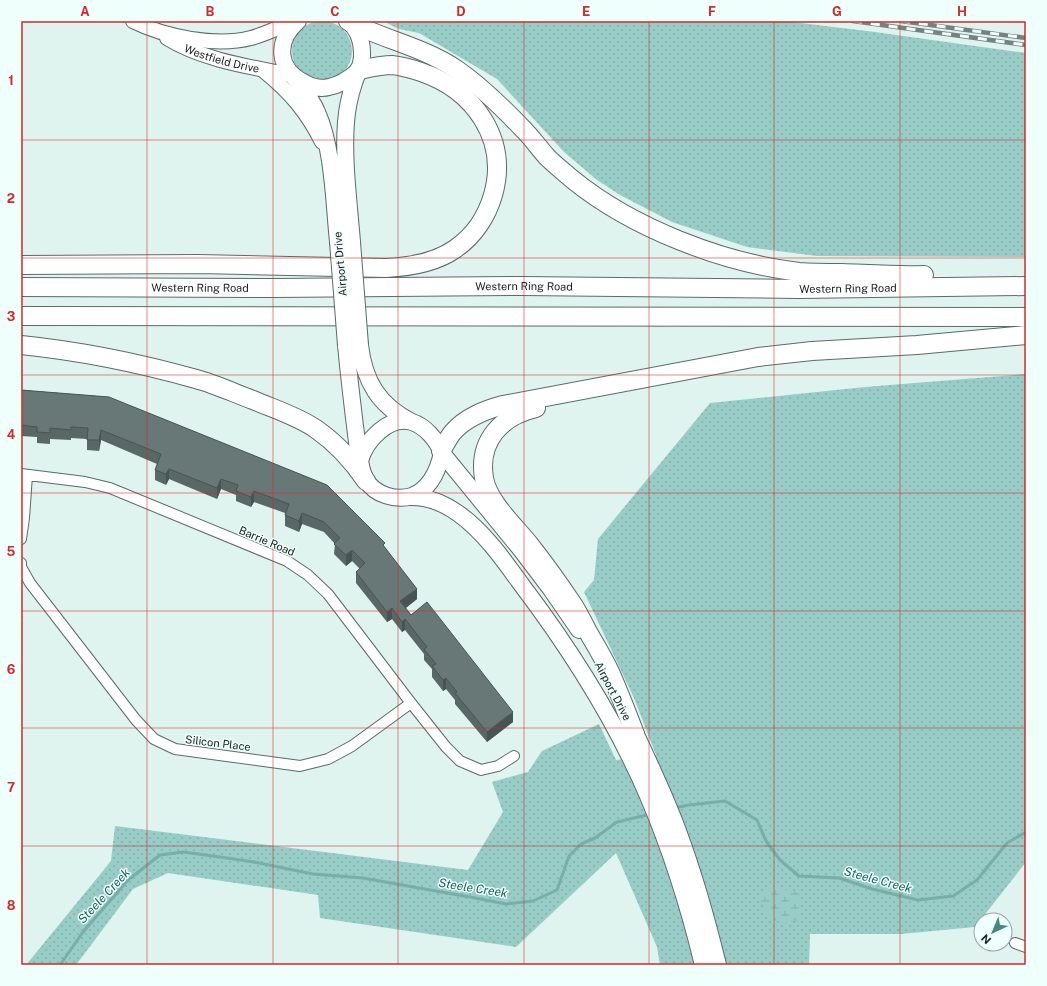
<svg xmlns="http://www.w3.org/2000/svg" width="1047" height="986" font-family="'Public Sans',sans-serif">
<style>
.grass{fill:url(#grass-dots)}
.wetland{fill:url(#wetland-marsh)}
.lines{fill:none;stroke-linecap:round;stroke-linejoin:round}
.stream{stroke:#77aea7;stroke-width:3}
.minor-casing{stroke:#5a6b69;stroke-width:12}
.secondary-casing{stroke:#5a6b69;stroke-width:16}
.primary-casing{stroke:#5a6b69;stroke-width:18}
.motorway-casing{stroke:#5a6b69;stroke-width:20}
.minor{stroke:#fff;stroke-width:10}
.secondary{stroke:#fff;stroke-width:14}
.primary{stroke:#fff;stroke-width:16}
.motorway{stroke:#fff;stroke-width:18}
.rail-casing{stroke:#758280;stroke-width:4.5}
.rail{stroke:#effffc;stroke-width:3;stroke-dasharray:9;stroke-linecap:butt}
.primary-bridge-casing{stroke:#5a6b69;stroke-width:18;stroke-linecap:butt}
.primary-bridge{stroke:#fff;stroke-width:16}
.wall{fill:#596765}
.shaded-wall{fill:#485453}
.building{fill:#677876;stroke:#485453}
.grid{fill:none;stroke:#d62828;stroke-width:1;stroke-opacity:0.55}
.labels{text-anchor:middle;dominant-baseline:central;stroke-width:3;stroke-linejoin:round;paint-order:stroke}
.street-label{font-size:11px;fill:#181f1e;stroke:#effffc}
.water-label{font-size:12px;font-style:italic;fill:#19635c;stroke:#effffc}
.neatline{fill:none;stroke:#d62828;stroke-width:1.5}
.grid-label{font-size:13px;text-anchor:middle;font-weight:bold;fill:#d62828}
</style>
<defs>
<pattern id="grass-dots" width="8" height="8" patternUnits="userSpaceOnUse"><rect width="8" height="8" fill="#97cdc6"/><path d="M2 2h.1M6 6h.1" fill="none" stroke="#81b0aa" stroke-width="1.8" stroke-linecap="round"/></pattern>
<pattern id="wetland-marsh" width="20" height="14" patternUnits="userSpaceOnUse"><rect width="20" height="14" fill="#97cdc6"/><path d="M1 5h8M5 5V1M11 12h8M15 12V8" fill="none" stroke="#81b0aa"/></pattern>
</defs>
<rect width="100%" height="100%" fill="#dff3ef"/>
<!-- grass -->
<path class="grass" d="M292 51a30 30 0 1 1 60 0a30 30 0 1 1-60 0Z
M383,21H784L875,32L1026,53V257L817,256L747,247L672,222L620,195L597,180L564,152L497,79L419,33L399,29Z
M1026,374V862L975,927L901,934H810L809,965H660L657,947L616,853L516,947L320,918L318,895L168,873L133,889L76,965H26L111,861L115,826L468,870L503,812L492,782L528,772L542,751L599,724L616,760L656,755L634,698L584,592L594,580L598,539L710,403L865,387Z"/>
<!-- wetland -->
<path class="wetland" d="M772,886L799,893L802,921L778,923C767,914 762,909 760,895Z"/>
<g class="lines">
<!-- stream -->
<path class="stream" d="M674,808L689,805L725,801L757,820L766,841L780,860L799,876L839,878L872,889L918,900L953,896L977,880L1007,843L1026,832
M60,965L83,932L128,880L160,855L183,852L206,855L254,862L313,874L363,878L475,898L506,904L533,901L557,890L569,856L581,844L595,838L617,822L651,814"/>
<defs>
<path id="minor" d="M21,474L85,482L110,488L287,561L308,575L328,594L411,703L446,747L460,761L481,770L498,766L514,756
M21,539L24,518L27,475
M21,563V567L30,583L136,720L154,739L175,749L300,766L328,759L352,746L411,703
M1015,943L1026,947"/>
<g id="secondary">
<path d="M133,21C165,37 216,47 251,38C266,34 280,27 294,21"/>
<path id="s1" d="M167,38C202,60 251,67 291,75"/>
<path d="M264,71C290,92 307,112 322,142"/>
</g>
<path id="primary" d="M298,21C275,41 277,70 305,83C312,87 321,89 329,87C340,85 350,78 358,71
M348,21C358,29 362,41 362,53C363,64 357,73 354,83C350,95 347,109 346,122C343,159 349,204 352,242
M293,76C301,87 312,99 317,112C333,147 334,203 338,242
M346,345C349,378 353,410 357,442C359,454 360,470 366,480C375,495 396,501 412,496C430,489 438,471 442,453C437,440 425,426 412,422C389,415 365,441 360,461
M360,345C364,381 379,406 412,422
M442,453L522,551L550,588L579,630
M408,497C427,496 444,503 459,514C484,532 503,559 521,584C571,650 615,719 648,796C671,850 689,907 703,965
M630,722C647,758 664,793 678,831C694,874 707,920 718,965"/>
<g id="motorway">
<path d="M348,21C384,40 421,46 456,69C481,86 503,108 524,130C532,138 539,148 547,157C555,165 564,172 572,179C632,228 723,263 799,272C813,273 828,273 842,273C869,274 896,276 924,275"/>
<path d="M21,265L198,264L386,268C409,267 435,263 455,249C474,236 487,216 493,195C509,139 474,90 421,72C412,69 402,66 392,65C381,65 369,68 359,70"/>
<path id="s2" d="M21,287L273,288L521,286L799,289L1026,286"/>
<path d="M21,316L1026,317"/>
<path d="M21,345C80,351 139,363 196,379C215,384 234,393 253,400C274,409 297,416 316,429C336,443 352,460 366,481"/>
<path d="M536,408C501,416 478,441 484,478C488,502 515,526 530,545C545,564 560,585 574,606C579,614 584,624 588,632C596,646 604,659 610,672C619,692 627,713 635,734"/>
<path d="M441,451C445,445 448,438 453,432C466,417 485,410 503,405L758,357L812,351L917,345L1026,335"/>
</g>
</defs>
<!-- minor casing -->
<use href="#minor" class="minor-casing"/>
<!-- secondary casing -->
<use href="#secondary" class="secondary-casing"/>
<!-- primary casing -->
<use href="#primary" class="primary-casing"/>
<!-- motorway casing -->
<use href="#motorway" class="motorway-casing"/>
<!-- minor -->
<use href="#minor" class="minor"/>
<!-- secondary -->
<use href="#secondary" class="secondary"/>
<!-- primary -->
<use href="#primary" class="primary"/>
<!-- motorway -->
<use href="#motorway" class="motorway"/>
<defs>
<path id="rail" d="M853,21L1026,45
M901,21L1026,38"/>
</defs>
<!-- rail casing -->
<use href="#rail" class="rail-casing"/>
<!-- rail -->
<use href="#rail" class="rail"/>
<defs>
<path id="primary-bridge" d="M338,242L346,345
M352,242L360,345"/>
</defs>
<!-- primary-bridge casing -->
<use href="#primary-bridge" class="primary-bridge-casing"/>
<!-- primary-bridge -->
<use href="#primary-bridge" class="primary-bridge"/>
</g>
<!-- wall -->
<path class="wall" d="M21,390L109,397L385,548L417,599L406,608L411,615L513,722L487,742L455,704V700L446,689L443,691L432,677V669L424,660V654L405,630L402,632L392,619L387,622L356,583V572L360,569L352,561L346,566L334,554L335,544L324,532L302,524L299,532L285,526V513L254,502L251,507L236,501V495L221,489L217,499L169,479L166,485L155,480V470L157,464L101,440L99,451L87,450V439L71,438V440L50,439V444L37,443V437L21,436Z"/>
<!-- shaded-wall -->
<path class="shaded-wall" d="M101,430V440L99,451V440Z
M169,469V479L166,485V474Z
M221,479V489L217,499V488Z
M254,491V502L251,507V497Z
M302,513V524L299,532V521Z
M352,550V561L346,566V555Z
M417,589V599L400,612V601Z
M392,608V619L387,622V612Z
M405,619V630L402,632V622Z
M446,678V689L443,691V680Z
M513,712V722L487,742V732Z"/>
<!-- building -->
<path class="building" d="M21,390L109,397L327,485L385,543L383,545L417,589L400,601L411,615L427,602L513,712L487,732L455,693L457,692L446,678L443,680L432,666L436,664L424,649L427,647L405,619L402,622L392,608L387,612L356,572L365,563L352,550L346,555L334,544L340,538L324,522L302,513L299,521L285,515L289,504L254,491L251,497L236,491L238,485L221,479L217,488L169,469L166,474L155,470L161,454L101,430L99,440H87L88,428L71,427V430L50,428V433L37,432V427L21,425Z"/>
<!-- grid -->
<path class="grid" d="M147,21V965M273,21V965M398,21V965M524,21V965M649,21V965M774,21V965M900,21V965M21,140H1026M21,258H1026M21,375H1026M21,493H1026M21,611H1026M21,728H1026M21,846H1026"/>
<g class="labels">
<!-- street labels -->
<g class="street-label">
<text stroke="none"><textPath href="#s1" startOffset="59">Westfield Drive</textPath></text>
<text transform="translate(340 264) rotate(-95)">Airport Drive</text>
<text stroke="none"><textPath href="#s2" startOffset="179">Western Ring Road</textPath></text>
<text stroke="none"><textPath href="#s2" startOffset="503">Western Ring Road</textPath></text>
<text stroke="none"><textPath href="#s2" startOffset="827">Western Ring Road</textPath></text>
<text transform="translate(267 541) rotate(23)">Barrie Road</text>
<text transform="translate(613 691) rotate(62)">Airport Drive</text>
<text transform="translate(218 743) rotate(7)">Silicon Place</text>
</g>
<!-- water labels -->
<g class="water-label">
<text transform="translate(878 880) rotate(15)">Steele Creek</text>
<text transform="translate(473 888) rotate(9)">Steele Creek</text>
<text transform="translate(104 896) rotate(-47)">Steele Creek</text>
</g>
</g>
<!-- border -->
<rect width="1047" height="986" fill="none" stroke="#effffc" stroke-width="44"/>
<!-- north arrow -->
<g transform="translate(993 932) rotate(224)"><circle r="19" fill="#effffc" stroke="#99a5a3"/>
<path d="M0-3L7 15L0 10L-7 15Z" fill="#438981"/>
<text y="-6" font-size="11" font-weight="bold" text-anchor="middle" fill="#181f1e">N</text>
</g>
<rect x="22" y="22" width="1003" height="942" class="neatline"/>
<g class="grid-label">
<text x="85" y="16">A</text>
<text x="210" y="16">B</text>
<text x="335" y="16">C</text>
<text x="461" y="16">D</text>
<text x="586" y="16">E</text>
<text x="712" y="16">F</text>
<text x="837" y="16">G</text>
<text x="962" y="16">H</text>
<text x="11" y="85">1</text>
<text x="11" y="203">2</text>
<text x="11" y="321">3</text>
<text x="11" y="439">4</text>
<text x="11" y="556">5</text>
<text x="11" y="674">6</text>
<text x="11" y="792">7</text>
<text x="11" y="910">8</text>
</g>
</svg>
